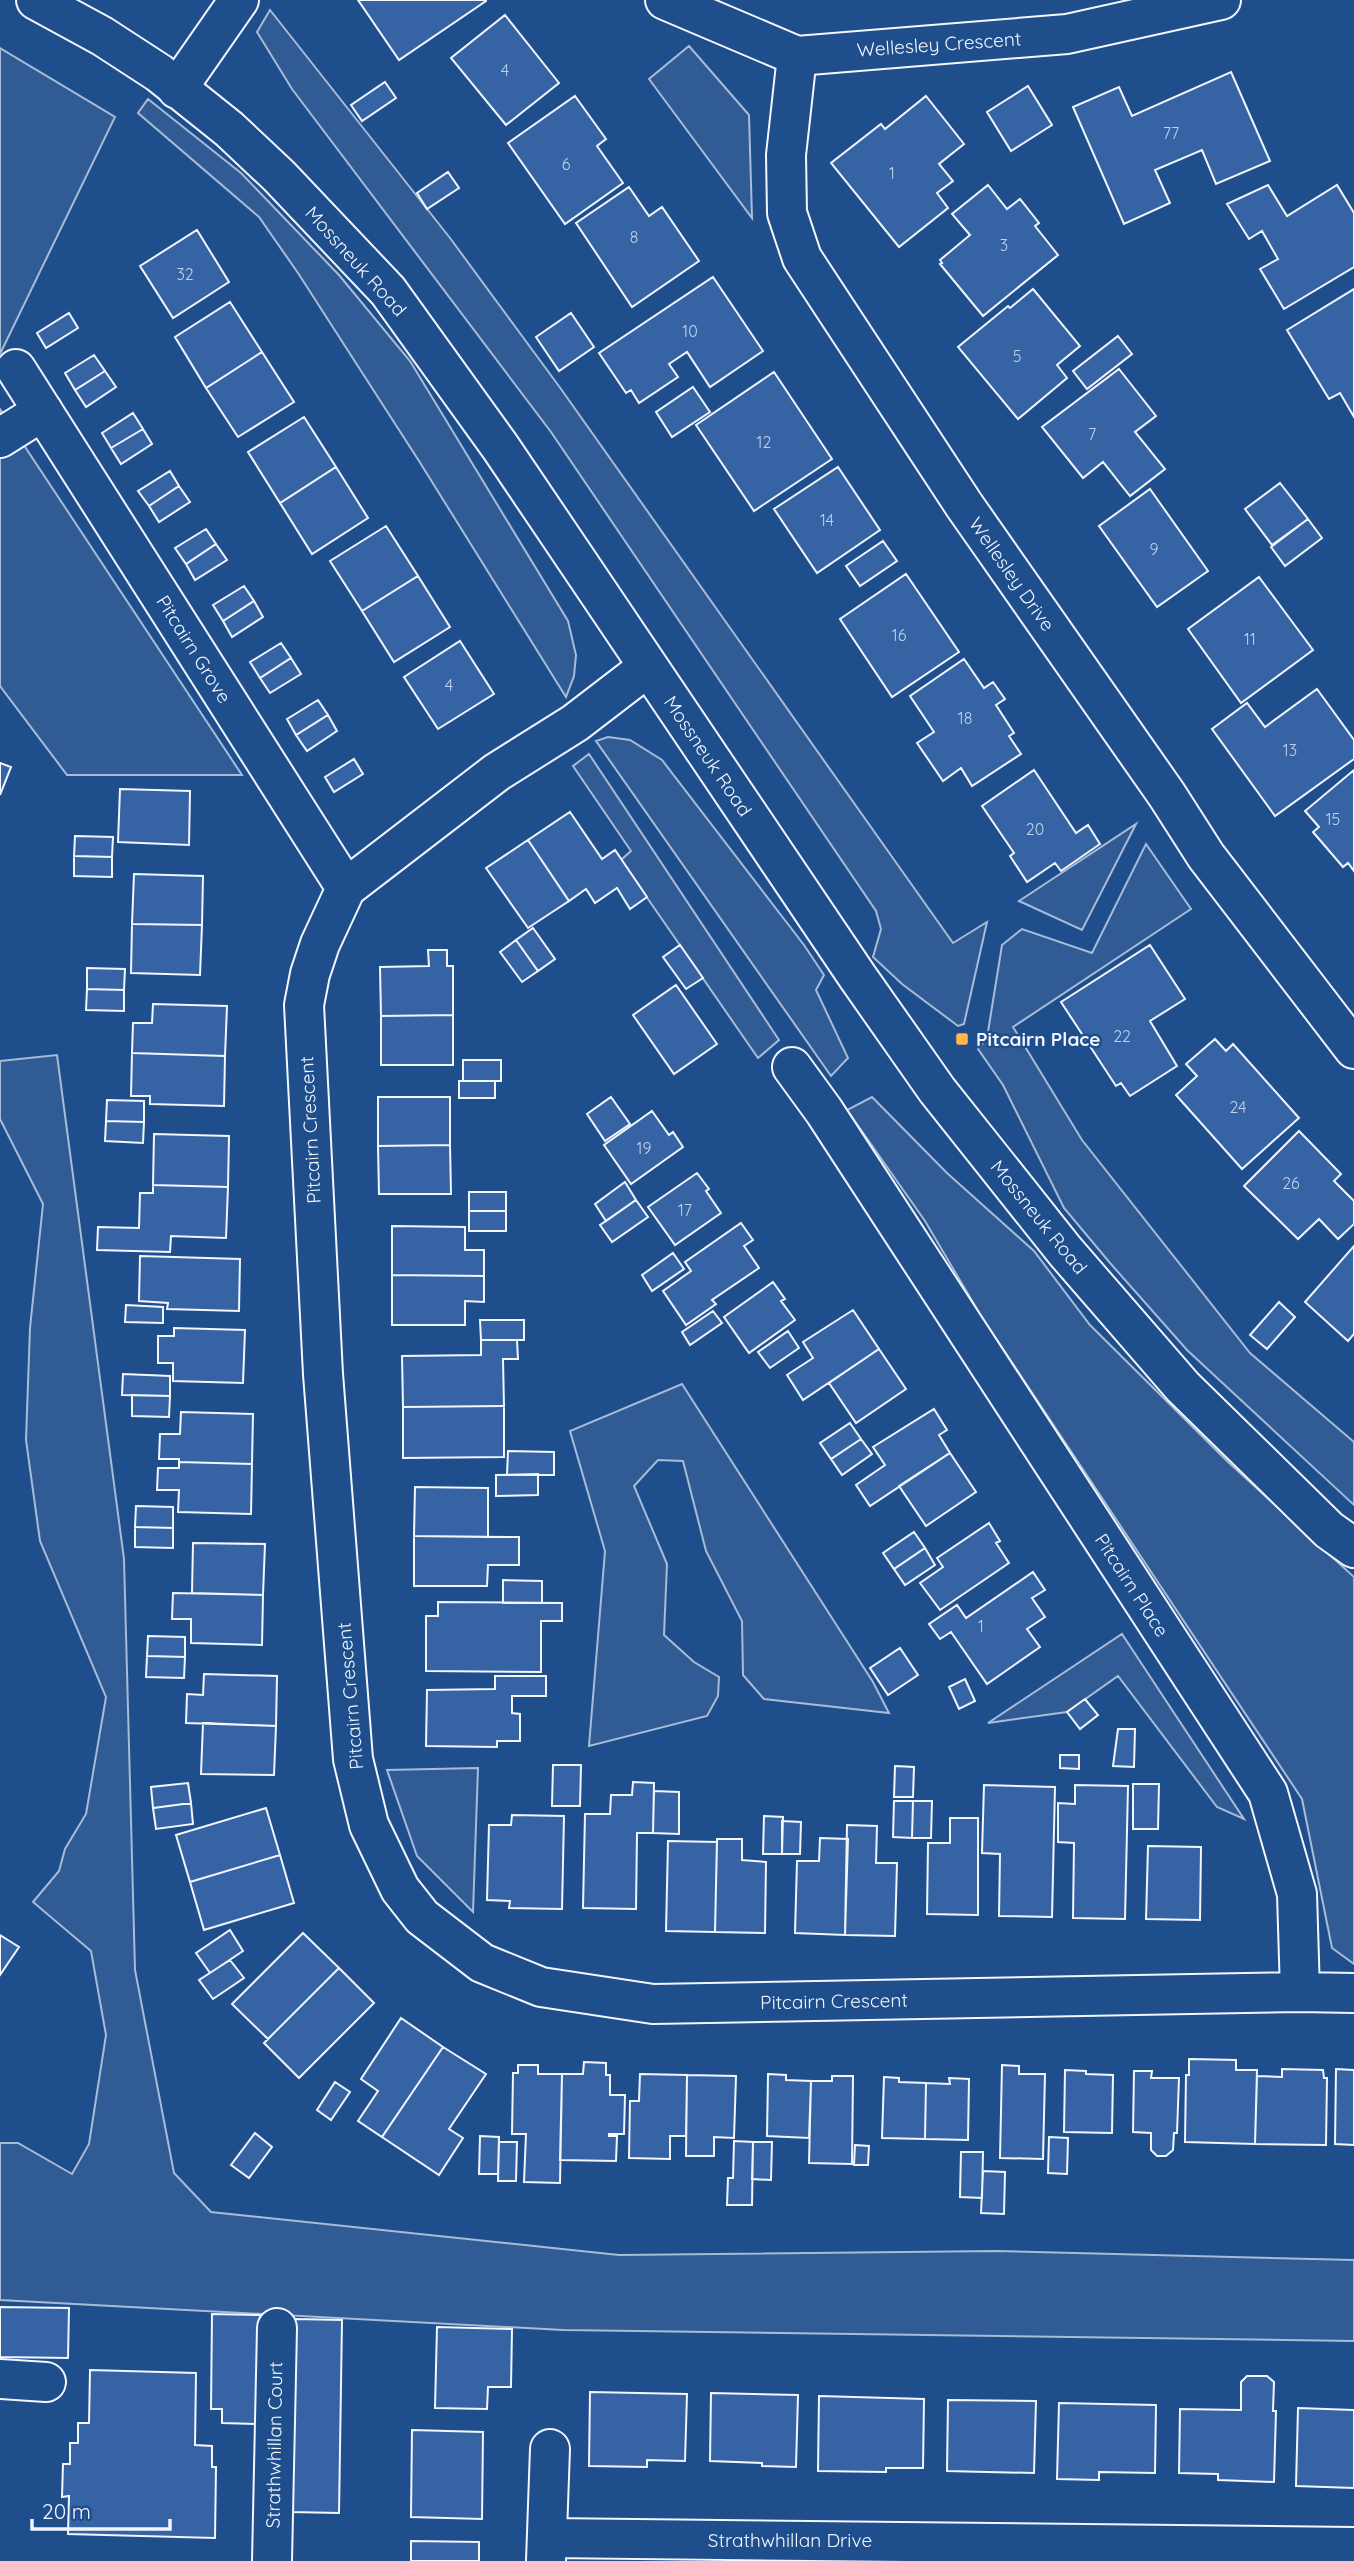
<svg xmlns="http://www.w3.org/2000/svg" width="1354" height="2561" font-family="Quicksand,sans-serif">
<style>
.built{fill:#305b95;stroke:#a8bbd7;stroke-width:2}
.building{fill:#3563a3;stroke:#f2f6ff;stroke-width:2}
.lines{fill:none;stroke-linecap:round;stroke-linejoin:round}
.minor-casing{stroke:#f2f6ff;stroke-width:42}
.tertiary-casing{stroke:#f2f6ff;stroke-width:42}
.minor{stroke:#1f4e8c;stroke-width:38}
.tertiary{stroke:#1f4e8c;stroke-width:38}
.poi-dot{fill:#ffb74d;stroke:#1f4e8c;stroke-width:2.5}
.labels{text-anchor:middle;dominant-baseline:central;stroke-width:5;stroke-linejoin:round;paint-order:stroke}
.number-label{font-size:16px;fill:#c3d1e8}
.street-label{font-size:19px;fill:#f2f6ff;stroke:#1f4e8c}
.poi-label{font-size:19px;font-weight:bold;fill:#f2f6ff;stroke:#1f4e8c;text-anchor:start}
</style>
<rect width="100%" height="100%" fill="#1f4e8c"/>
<!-- built -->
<path class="built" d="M270,10L450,238L561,389L953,943L987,922L964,1024L958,1026L902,984L873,957L881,929L876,911L551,432L292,89L257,32Z
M689,46L749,115L752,218L649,79Z
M0,48L115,117L0,354Z
M148,99L241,173L339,275L410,361L568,621L576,655L574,676L566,697L419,461L298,273L259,217L138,113Z
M0,409L242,775H67L0,686Z
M608,737L630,740L662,760L804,945L824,975L816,990L848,1058L831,1076L596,741Z
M589,754L779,1040L758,1058L621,860L631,851L573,766Z
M1136,824L1082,930L1019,901Z
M1146,844L1191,909L1013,1027L1082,1140L1250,1353L1354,1442V1505L1187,1350L1110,1263L1064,1208L1003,1085L978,1049L987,1038L1002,945L1022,929L1092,953Z
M57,1055L124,1559L135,1970L174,2173L211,2212L619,2255L996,2251L1354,2260V2341L563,2330L0,2300V2143H18L72,2174L89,2144L106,2035L91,1951L33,1902L59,1871L65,1849L86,1814L106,1697L40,1541L26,1440L30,1328L43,1204L0,1119V1061Z
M872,1097L947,1173L1034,1251L1090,1325L1227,1461L1354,1577V1964L1332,1948L1302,1799L981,1316L925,1221L847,1110Z
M682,1384L873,1682L889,1713L764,1699L743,1675L742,1621L706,1551L683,1461L658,1460L634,1486L667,1564L664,1635L694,1662L719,1677L718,1696L707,1716L589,1746L605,1551L570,1431Z
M1122,1634L1244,1819L1217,1807L1118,1676L1067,1712L988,1723Z
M478,1768L473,1912L417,1856L387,1770Z"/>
<!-- building -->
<path class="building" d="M358,0H486V1L399,60Z
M505,15L559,83L506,125L451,58Z
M1231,72L1270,161L1216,184L1202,150L1155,170L1170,203L1124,224L1073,107L1119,87L1132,116Z
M385,82L396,98L362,121L351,105Z
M1028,86L1052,125L1011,151L987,112Z
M575,96L606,139L597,146L623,183L565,224L508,143Z
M926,96L964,144L939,164L953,181L937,193L948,208L899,247L831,163L881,124L885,129Z
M448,172L459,188L427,209L417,193Z
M988,185L1007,209L1020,199L1039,223L1035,226L1058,255L983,316L940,264L942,263L940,260L970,235L952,214Z
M1268,185L1287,216L1337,185L1354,213V267L1284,309L1260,269L1278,259L1262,231L1249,239L1227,204Z
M629,187L649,216L662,207L699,261L632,307L576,223Z
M197,230L229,282L173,318L140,266Z
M713,277L763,351L710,387L687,352L669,364L678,377L639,403L631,390L626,393L599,353Z
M1033,289L1080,346L1057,365L1067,378L1018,419L958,347L1008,306L1010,308Z
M1354,289V417L1340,393L1329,399L1287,330Z
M230,302L262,352L206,388L175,337Z
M69,313L78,328L46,348L37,333Z
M571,313L594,347L559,371L536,337Z
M1118,336L1132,354L1087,389L1073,371Z
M262,352L294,402L238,437L206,388Z
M94,355L105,371L75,390L65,373Z
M1119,369L1156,416L1135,432L1165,469L1130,496L1103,462L1083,478L1042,427Z
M105,371L116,387L86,407L75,390Z
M774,372L832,459L754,511L696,425Z
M693,387L710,412L672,437L656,412Z
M133,413L143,429L111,448L102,433Z
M304,417L336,467L280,503L248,452Z
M143,429L152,444L121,464L111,448Z
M336,467L368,518L312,554L280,503Z
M838,467L880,530L817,573L774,509Z
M170,471L179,486L149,506L138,491Z
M1280,483L1308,519L1272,545L1245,509Z
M179,486L190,502L159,522L149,506Z
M1150,489L1208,571L1157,607L1099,526Z
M1308,519L1322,538L1285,566L1271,547Z
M386,526L418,576L362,611L330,561Z
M206,529L216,544L186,564L175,548Z
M883,541L897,561L860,586L846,566Z
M216,544L227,560L195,580L186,564Z
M906,574L959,652L892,697L840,619Z
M418,576L450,627L394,662L362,611Z
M1259,577L1313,650L1241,703L1188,629Z
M244,586L254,601L223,621L213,605Z
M254,601L263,617L232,637L223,621Z
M460,641L494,694L438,729L404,677Z
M281,643L291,658L260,678L250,662Z
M291,658L301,674L270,693L260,678Z
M964,659L984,688L993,682L1005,699L996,705L1014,733L1009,736L1021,754L972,786L961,768L943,781L917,743L934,732L910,696Z
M1317,689L1354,740V759L1275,816L1212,729L1247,703L1265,727Z
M318,700L328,715L296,735L287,719Z
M328,715L337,731L307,751L296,735Z
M354,759L363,774L334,792L325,777Z
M0,763L11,767L0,795Z
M1034,770L1076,833L1088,825L1100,844L1061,871L1055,863L1027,882L1010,856L1014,853L982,806Z
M1354,770V871L1348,863L1343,867L1313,832L1319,827L1305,811Z
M120,789L190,791L189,845L118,842Z
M570,812L602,859L615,850L647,897L630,909L617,888L595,903L586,889L569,901L528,840Z
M75,836L113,837L112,857L74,856Z
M528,840L569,901L528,928L486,868Z
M74,856L112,857V877L74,876Z
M134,874L203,876L202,925L132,924Z
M132,924L202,925L200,975L131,973Z
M533,928L555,959L538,971L516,940Z
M516,940L538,971L522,982L500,952Z
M680,945L703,978L686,989L663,957Z
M1150,945L1185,999L1150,1021L1177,1066L1130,1096L1121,1083L1116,1086L1061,1002Z
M428,950H447V966H453V1015L381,1016L380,967L429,966Z
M87,968L125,969L124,990L87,989Z
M676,985L717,1044L674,1074L633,1015Z
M87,989L124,990V1011L86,1010Z
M153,1004L227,1006L225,1056L132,1053L133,1023H152Z
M453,1015V1065H381V1016Z
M1215,1039L1226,1051L1233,1044L1299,1118L1242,1169L1176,1095L1197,1076L1186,1064Z
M132,1053L225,1056L224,1106L150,1104V1096H131Z
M463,1060H501V1081H463Z
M459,1081H495V1098H459Z
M378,1097H450V1145L378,1146Z
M611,1097L630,1124L605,1141L587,1114Z
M107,1100L144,1101V1122L106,1121Z
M652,1111L669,1135L673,1132L683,1147L631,1184L604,1145Z
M106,1121L144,1122L143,1143L105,1141Z
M1299,1131L1341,1174L1334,1181L1354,1201V1224L1338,1239L1319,1219L1298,1239L1244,1186Z
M154,1134L229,1136L228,1187L153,1185Z
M450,1145L451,1194H379L378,1146Z
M697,1173L709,1189L706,1191L721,1213L675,1245L648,1207Z
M625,1182L636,1200L606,1221L595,1204Z
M153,1185L228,1187L226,1238L171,1236L170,1252L97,1250L98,1227L139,1228L140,1193H153Z
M469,1192H506V1211H469Z
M636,1200L648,1217L612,1242L600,1225Z
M469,1211H506V1231H469Z
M741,1223L753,1240L744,1246L759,1268L712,1300L716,1304L686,1325L663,1291L691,1271L685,1262Z
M392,1226L465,1227V1250H484V1276L392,1275Z
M1354,1246V1334L1348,1341L1305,1302Z
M673,1253L684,1269L652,1291L642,1275Z
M140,1256L240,1259L239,1311L167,1309L168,1303L139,1301Z
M392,1275L484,1276V1302L465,1301V1325H392Z
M773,1282L785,1299L781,1301L795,1320L749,1353L724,1317Z
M1279,1302L1295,1317L1267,1349L1250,1335Z
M126,1305L163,1307V1323L125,1322Z
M853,1310L879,1349L803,1400L787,1375L813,1358L803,1342Z
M713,1311L722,1323L690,1345L682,1332Z
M480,1320H524V1340H481Z
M174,1328L245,1330L243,1383L173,1381V1363H158V1336H174Z
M788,1331L799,1348L770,1368L758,1352Z
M481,1340H517L518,1359H503L504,1406L403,1407L402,1356L481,1355Z
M879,1349L906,1389L856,1423L829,1383Z
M123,1374L170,1376V1396L122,1395Z
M132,1395L170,1396L169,1417L132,1416Z
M504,1406V1457L403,1458V1407Z
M934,1409L947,1430L939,1435L950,1453L870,1506L856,1485L885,1465L873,1447Z
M181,1412L253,1414L252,1464L179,1462V1459H159L160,1434H180Z
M850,1423L861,1439L831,1459L820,1443Z
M861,1439L872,1454L842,1475L831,1459Z
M508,1451L554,1452V1475H507Z
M950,1453L976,1492L926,1526L899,1486Z
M179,1462L252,1464L251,1514L178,1512L179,1490H157L158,1468H179Z
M538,1474V1495L496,1496V1475Z
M415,1487L488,1488V1537L414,1536Z
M136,1506L173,1507V1528L135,1527Z
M989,1523L1000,1541L996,1543L1009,1563L940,1610L920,1583L943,1567L937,1558Z
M135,1527L173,1528V1548L135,1547Z
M914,1532L925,1548L894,1569L883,1553Z
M414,1536L519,1537V1565H488L487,1586H414Z
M193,1543L265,1544L263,1595L192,1593Z
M925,1548L935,1565L905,1585L894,1569Z
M1033,1572L1045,1590L1032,1598L1045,1617L1027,1629L1040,1647L987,1684L951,1632L940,1639L929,1624L957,1605L966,1618Z
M503,1580L542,1581V1603H503Z
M173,1593L263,1595L262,1645L191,1643V1619H172Z
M438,1602L562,1603V1621H541V1672L426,1671V1616H438Z
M148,1636L185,1637V1657L147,1656Z
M900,1648L918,1675L888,1695L870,1668Z
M147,1656L185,1657L184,1678L146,1677Z
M204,1674L277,1676L276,1726L186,1723L187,1694L203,1695Z
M495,1676H546V1696H512V1713L520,1714V1741H497V1747L426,1746L427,1690L495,1689Z
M965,1679L975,1701L959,1709L949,1687Z
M1085,1699L1098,1715L1080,1729L1067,1712Z
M203,1723L276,1726L274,1775L201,1774Z
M1118,1729H1135L1134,1767L1113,1766Z
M1060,1755H1079V1769L1060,1768Z
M553,1765H581L580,1806H552Z
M895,1766L914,1767L913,1797H894Z
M633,1782L654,1783L653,1833H637L636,1909L583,1908L585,1814H610L611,1795H632Z
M188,1783L191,1803L153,1808L151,1787Z
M1133,1784H1159L1158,1829H1133Z
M984,1785L1055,1787L1052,1917L999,1916L1000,1854L982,1853Z
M1075,1785L1128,1786L1125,1919L1073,1918L1074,1843L1058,1842V1803L1075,1804Z
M654,1791L679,1792V1834L653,1833Z
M894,1801H913L912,1838L893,1837Z
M913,1801H932L931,1838H912Z
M191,1803L193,1824L156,1829L153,1808Z
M266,1808L280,1855L190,1882L176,1835Z
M512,1815L564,1816L562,1909L509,1908L510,1901L487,1900L489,1825H511Z
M764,1816L783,1817L782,1854H763Z
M950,1818H978V1915L927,1914L928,1843H950Z
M782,1821L801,1822L800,1854H782Z
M847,1825L877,1826L876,1863H897L895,1936L845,1935Z
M820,1838L848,1839L845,1935L795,1933L797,1861H819Z
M717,1839H742V1860L766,1862L765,1933L715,1932Z
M668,1841L717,1842L715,1932L666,1931Z
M1148,1846L1201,1847L1200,1920L1146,1919Z
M280,1855L294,1903L204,1930L190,1882Z
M230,1930L243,1951L210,1973L196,1953Z
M303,1933L339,1968L268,2039L232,2004Z
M0,1935L19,1947L0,1975Z
M230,1960L244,1978L213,1999L199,1980Z
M339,1968L374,2003L299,2078L264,2043Z
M401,2018L443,2047L382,2137L358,2121L378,2091L361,2079Z
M443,2047L486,2074L449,2129L463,2138L439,2175L382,2137Z
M1189,2059L1236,2060V2070H1257L1255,2144L1185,2142L1186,2075H1189Z
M584,2062L606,2063V2075H610V2095H625L624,2134H609V2136H617L616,2161L560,2160L562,2074H583Z
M518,2065H538V2074H562L560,2183L524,2182L526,2134H512L513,2073H518Z
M1002,2065L1019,2066V2074H1045L1043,2159L1000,2158Z
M1282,2069L1323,2070L1324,2078H1327L1326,2145L1255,2144L1257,2076L1282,2077Z
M1336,2069L1354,2070V2145L1335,2144Z
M1065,2070L1086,2071V2074L1113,2075L1112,2133L1064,2132Z
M1134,2071H1152L1151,2078H1179L1177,2133H1174L1173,2150L1166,2156H1157L1151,2150V2133L1133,2132Z
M640,2074L687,2075L686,2136H670V2159L629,2158L630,2101H639Z
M768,2074L786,2075V2080L811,2081L809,2138L767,2136Z
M687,2075L736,2076L734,2138L714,2137V2156H686Z
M832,2076H853L852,2164L809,2163L811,2081H832Z
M884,2077L899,2078V2082L926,2083L925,2139L882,2138Z
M949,2078L969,2079L968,2140L925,2139L926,2083L950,2084Z
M335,2082L350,2092L331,2120L317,2110Z
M255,2133L272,2147L249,2178L231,2165Z
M480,2136L499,2137L498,2174H479Z
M1049,2137L1068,2138L1067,2174L1048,2173Z
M734,2141L753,2142L752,2205H727L728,2178H733Z
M499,2142H517L516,2181H498Z
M753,2142H772L771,2180L752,2179Z
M855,2145L869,2146L868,2165H854Z
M961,2152H983L982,2198L960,2197Z
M983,2171L1005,2172L1004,2214L981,2213Z
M0,2307L69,2308L68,2358L0,2357Z
M212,2314L260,2315L258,2424L222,2423V2409H211Z
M295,2319L342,2320L339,2513L291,2512Z
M437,2327L512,2329L511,2387H488L487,2409L435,2408Z
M90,2370L196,2373L195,2445L212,2446V2467H216L215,2538L68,2534L69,2496L62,2497L63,2464H70V2443H78V2423H89Z
M1247,2376H1267L1274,2382L1273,2411H1276L1274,2482L1218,2480V2474L1179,2473L1180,2409L1241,2410V2382Z
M590,2392L687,2394L685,2461L647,2460V2467L589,2466Z
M711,2393L798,2395L796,2467L762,2466V2463L710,2461Z
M819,2396L924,2399L923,2468H886V2472L818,2471Z
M948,2400L1036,2401L1034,2473L947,2471Z
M1059,2403L1156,2405L1155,2473L1099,2472V2480L1057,2479Z
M1298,2408L1354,2410V2488L1296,2486Z
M412,2430L483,2432L482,2519L411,2517Z
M411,2541L479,2542V2561H411Z"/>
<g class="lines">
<defs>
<path id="minor" d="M665,0L797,56L1067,34L1221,0
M797,56L786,155L787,213L802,258L964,505L1167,795L1206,856L1354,1049
M177,89L239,0
M16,369L346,888
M0,438L43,411
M648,667L575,723L497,772L346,888L320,944L310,974L304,1005L323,1374L353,1759L369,1825L400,1889L422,1917L482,1963L541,1987L653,2004L1300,1992L1354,1993
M792,1067L824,1111L1268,1793L1297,1894L1300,1992
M0,2379L46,2382
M549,2538L1354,2547
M272,2561L277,2328
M546,2561L550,2449"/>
<path id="tertiary" d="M36,0L102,36L159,73L229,129L279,176L388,291L501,448L857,976L937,1090L1065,1251L1183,1387L1329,1530L1354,1548"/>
</defs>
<!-- minor casing -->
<use href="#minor" class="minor-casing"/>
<!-- tertiary casing -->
<use href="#tertiary" class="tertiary-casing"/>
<!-- minor -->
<use href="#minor" class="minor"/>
<!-- tertiary -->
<use href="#tertiary" class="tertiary"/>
</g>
<!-- markers -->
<rect class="poi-dot" x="955" y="1032" width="14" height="14" rx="3.5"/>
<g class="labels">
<!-- number labels -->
<g class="number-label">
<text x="505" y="70">4</text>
<text x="1171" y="133">77</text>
<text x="566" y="164">6</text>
<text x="892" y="173">1</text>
<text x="634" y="237">8</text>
<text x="1004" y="245">3</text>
<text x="185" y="274">32</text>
<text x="690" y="331">10</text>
<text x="1017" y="356">5</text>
<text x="1092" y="434">7</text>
<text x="764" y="442">12</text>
<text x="827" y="520">14</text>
<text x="1154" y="549">9</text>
<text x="899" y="635">16</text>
<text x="1250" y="639">11</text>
<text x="449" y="685">4</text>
<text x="965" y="718">18</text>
<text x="1290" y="750">13</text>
<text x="1333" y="819">15</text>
<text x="1035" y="829">20</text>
<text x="1122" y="1036">22</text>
<text x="1238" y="1107">24</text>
<text x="644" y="1148">19</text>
<text x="1291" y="1183">26</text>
<text x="685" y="1210">17</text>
<text x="981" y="1626">1</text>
</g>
<!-- street labels -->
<g class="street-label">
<text transform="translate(939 44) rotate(-4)">Wellesley Crescent</text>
<text transform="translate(356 261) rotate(48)">Mossneuk Road</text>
<text transform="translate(1012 574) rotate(55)">Wellesley Drive</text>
<text transform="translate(194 649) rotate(58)">Pitcairn Grove</text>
<text transform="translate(708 756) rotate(56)">Mossneuk Road</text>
<text transform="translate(310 1130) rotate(-93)">Pitcairn Crescent</text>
<text transform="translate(1039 1217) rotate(51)">Mossneuk Road</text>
<text transform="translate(1132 1585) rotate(57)">Pitcairn Place</text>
<text transform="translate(350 1696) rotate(-95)">Pitcairn Crescent</text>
<text transform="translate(834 2001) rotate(-1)">Pitcairn Crescent</text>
<text transform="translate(274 2445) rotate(-89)">Strathwhillan Court</text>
<text x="790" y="2540">Strathwhillan Drive</text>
</g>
<!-- poi labels -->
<g class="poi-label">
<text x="976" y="1039">Pitcairn Place</text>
</g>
</g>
<!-- scale -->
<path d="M32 2519v10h138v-10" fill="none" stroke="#f2f6ff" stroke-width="3.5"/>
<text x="42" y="2519" font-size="21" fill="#f2f6ff" stroke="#1f4e8c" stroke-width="5" paint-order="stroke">20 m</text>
</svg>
